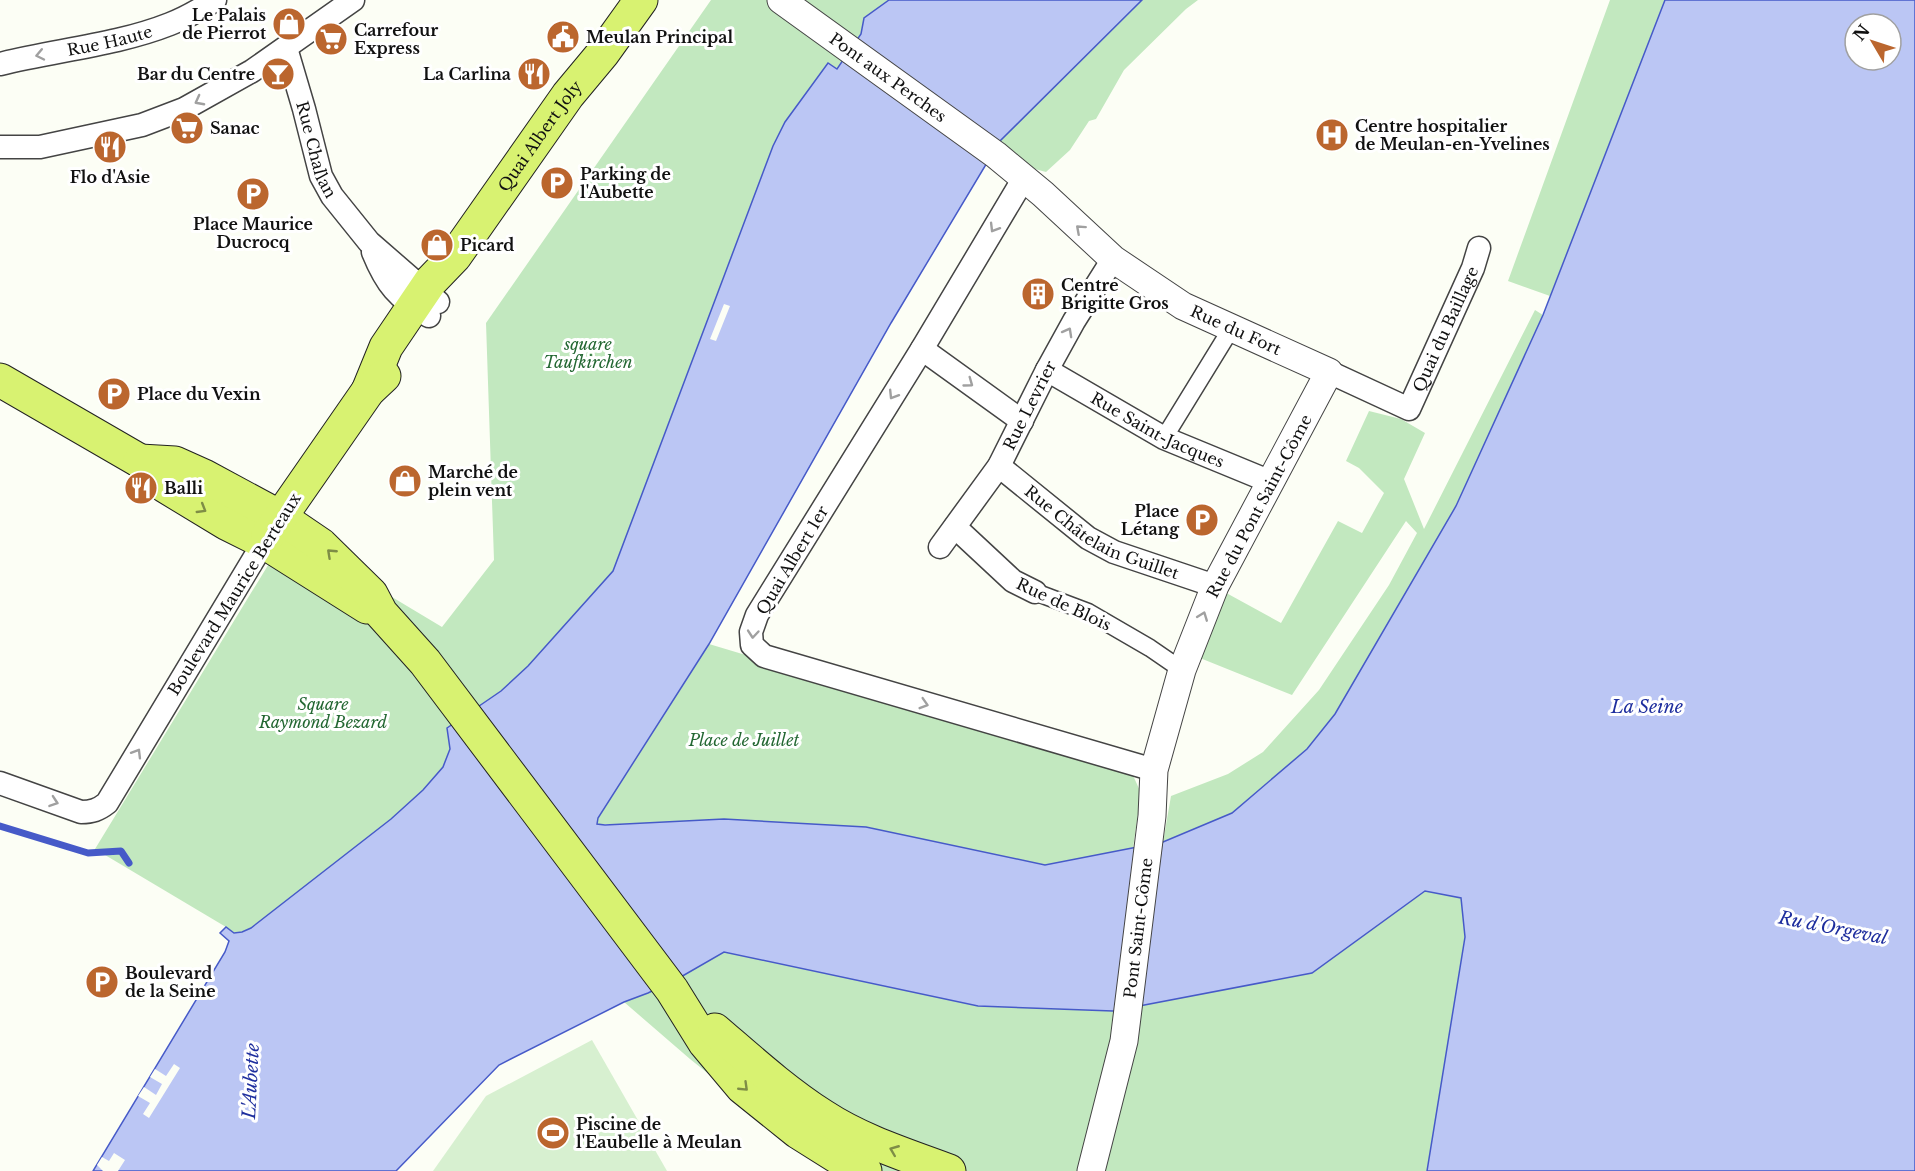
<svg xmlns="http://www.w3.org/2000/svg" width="1915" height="1171" font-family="'Libre Baskerville',serif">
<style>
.green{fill:#c2e8bf}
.pitch{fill:#d7f0d0}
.water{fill:#bbc6f4;stroke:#465ac8;stroke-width:1.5;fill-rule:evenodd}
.pier{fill:#fcfef5}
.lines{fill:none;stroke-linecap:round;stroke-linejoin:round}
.stream{stroke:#465ac8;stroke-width:7}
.pedestrian-casing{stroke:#444;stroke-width:19}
.minor-casing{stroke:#444;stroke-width:25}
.tertiary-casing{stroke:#444;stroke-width:29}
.primary-casing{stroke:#222;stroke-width:35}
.pedestrian{stroke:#fff;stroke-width:16}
.minor{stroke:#fff;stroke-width:22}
.tertiary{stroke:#fff;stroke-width:27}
.primary{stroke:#d8f271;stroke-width:33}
.oneway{stroke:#a0a0a0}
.oneway2{stroke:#7e8d46}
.labels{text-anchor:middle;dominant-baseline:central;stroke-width:6;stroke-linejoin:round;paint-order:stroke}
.poi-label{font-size:16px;font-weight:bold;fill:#111;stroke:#fff;text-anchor:start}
.street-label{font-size:16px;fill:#111;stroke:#fff}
.park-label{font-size:16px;font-style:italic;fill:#236732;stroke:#fff}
.water-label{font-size:18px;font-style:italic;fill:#1e2e9e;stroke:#fff}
</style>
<rect width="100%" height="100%" fill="#fcfef5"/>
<!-- green -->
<path class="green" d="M711,0H889L864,18L861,34L837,70L828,63L785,122L773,146L613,571L528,666L501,691L448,728L450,749L443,767L423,790L391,819L251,928L242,932L233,933L226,927L95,849L287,534L442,627L494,560L486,323Z
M1142,0H1198L1186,9L1124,70L1096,119L1089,121L1070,150L1046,172L1031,168L1000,141Z
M1610,0H1665L1550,296L1508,281Z
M1535,310L1543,315L1456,506L1335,714L1307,749L1232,813L1163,842L1171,796L1228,774L1263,752L1319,690L1389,585L1417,533L1406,521L1292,695L1195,656L1219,589L1281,623L1338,521L1362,533L1384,493L1359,468L1346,461L1369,411L1401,419L1425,433L1404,479L1424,529Z
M709,644L1131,771L1141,793L1133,848L1045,865L866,827L597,824L598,818Z
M1425,890L1461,898L1465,937L1427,1171H841L813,1158L690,1059L624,1002C659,989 691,971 724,952L978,1006L1113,1011L1312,973Z"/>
<!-- pitch -->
<path class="pitch" d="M592,1040L667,1171H433L486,1096Z"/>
<!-- water -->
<path class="water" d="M889,0H1142L1000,141L891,323L709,644L598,818L597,824L605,825L724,819L866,827L1045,865L1163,842L1232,813L1307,749L1335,714L1456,506L1543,315L1665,0H1915V1171H1427L1465,937L1461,898L1425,891L1312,973L1113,1011L978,1006L724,952L679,978L648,993L624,1002L499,1065L396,1171H93L225,952L229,941L220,933L226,927L234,933L242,932L251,928L391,819L423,790L443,767L450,749L447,728L501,691L528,666L613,571L773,146L785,122L828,63L837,69L861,34L864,18ZM1855,24H1891V60H1855Z"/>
<!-- pier -->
<path class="pier" d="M724,304L730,306L716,341L710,339Z
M174,1064L180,1068L149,1118L143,1114L150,1103L138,1096L144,1087L156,1095L162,1084L150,1077L155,1069L166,1076Z
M114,1153L125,1160L118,1171H103L97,1165L102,1157L109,1161Z"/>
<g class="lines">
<!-- stream -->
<path class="stream" d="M0,826L88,853L121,851L129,863"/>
<defs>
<path id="pedestrian" d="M1164,438L1231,329
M1035,592L1088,612L1150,648L1182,670"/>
<g id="minor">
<path id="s1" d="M286,48L304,109L321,176L332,196L369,242L438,302"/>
<path id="s2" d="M0,64C56,50 117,45 170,24C186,18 201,9 215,0"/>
<path d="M0,147H40L142,125L184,109L252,71L353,0"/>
<path d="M1024,178L922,349L757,615L751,632L752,645L764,656L1154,770"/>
<path d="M373,252C386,284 398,299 429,316"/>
<path d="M922,349L1022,421"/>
<path id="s3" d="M1047,370L1164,438L1271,482"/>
<path id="s4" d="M1329,372L1409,409L1473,268L1479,248"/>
<path id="s5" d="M999,466L1088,538L1114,552L1215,586"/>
<path d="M955,527L1013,581L1035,592"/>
<path id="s6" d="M940,547L999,466L1047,370L1074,321L1113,259"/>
<path d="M0,783L81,812C92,812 98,810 107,803L264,542"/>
</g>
<g id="tertiary">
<path id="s7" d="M781,0L996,155L1043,194L1113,259L1183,306L1329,372L1215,586L1182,670L1154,770L1152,816L1124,1041L1091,1171"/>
</g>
<g id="primary">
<path d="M0,380L140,461L165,486L226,523L264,542L367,607"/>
<path id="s8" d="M368,391L386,347L430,282L455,256L568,95L603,53L641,0"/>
<path d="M140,461L175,463L204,476L280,517L321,545L371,594L381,613L425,662L672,990L705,1043L742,1087L798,1132L849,1164L865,1171"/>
<path d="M268,535L368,391L384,376"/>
<path d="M715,1030C750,1060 784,1091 823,1116C861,1141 906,1155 949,1171"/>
</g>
</defs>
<!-- pedestrian casing -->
<use href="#pedestrian" class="pedestrian-casing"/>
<!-- minor casing -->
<use href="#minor" class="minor-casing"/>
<!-- tertiary casing -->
<use href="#tertiary" class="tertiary-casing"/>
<!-- primary casing -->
<use href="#primary" class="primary-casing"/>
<!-- pedestrian -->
<use href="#pedestrian" class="pedestrian"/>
<!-- minor -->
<use href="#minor" class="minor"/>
<!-- tertiary -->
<use href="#tertiary" class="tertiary"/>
<!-- primary -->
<use href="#primary" class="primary"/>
</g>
<!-- one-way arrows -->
<defs><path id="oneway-chevron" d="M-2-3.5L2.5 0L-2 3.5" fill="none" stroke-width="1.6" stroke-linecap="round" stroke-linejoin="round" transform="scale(1.5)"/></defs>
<g class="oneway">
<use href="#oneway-chevron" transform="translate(40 55) rotate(168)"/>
<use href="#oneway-chevron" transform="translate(199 101) rotate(152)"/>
<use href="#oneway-chevron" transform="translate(994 228) rotate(121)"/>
<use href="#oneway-chevron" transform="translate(1080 229) rotate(-138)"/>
<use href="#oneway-chevron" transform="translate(1068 332) rotate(-61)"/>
<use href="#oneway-chevron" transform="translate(969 383) rotate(36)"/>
<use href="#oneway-chevron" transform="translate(893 395) rotate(122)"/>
<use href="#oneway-chevron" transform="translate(1203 616) rotate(-69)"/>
<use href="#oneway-chevron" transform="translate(753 634) rotate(95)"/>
<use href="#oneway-chevron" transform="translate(924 704) rotate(17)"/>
<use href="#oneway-chevron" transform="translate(137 753) rotate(-59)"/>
<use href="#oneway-chevron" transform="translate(54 802) rotate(19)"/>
</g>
<g class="oneway2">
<use href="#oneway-chevron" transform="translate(202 509) rotate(31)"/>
<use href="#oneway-chevron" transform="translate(331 553) rotate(-137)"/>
<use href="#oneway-chevron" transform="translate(744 1087) rotate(44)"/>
<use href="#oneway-chevron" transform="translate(894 1150) rotate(-158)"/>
</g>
<!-- icons -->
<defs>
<symbol id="shop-disc" viewBox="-11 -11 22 22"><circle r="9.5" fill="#bb662e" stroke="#fff"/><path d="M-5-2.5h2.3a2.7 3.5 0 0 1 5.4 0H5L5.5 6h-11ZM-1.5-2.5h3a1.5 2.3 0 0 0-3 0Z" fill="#fff"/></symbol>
<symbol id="civic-disc" viewBox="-11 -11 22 22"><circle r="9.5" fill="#bb662e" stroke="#fff"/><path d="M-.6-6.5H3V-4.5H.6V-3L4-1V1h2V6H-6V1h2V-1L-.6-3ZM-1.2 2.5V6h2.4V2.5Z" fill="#fff"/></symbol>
<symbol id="supermarket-disc" viewBox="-11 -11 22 22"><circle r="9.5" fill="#bb662e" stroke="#fff"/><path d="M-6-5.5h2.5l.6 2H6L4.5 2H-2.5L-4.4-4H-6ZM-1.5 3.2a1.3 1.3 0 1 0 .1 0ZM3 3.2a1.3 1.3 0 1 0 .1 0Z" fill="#fff"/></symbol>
<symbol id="bar-disc" viewBox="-11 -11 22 22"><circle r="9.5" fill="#bb662e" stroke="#fff"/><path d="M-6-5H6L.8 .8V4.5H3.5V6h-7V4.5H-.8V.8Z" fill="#fff"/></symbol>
<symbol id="restaurant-disc" viewBox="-11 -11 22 22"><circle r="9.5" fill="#bb662e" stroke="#fff"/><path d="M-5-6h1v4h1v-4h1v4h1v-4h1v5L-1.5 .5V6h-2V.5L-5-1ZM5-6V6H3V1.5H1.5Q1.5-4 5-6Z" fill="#fff"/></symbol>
<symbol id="hospital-disc" viewBox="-11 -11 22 22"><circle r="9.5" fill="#bb662e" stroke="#fff"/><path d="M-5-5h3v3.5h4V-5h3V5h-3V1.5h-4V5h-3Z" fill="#fff"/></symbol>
<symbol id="parking-disc" viewBox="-11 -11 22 22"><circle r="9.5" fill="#bb662e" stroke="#fff"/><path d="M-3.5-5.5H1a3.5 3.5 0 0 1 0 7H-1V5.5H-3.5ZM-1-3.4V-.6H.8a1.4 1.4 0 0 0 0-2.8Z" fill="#fff"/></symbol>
<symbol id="building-disc" viewBox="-11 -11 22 22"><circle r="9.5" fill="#bb662e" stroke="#fff"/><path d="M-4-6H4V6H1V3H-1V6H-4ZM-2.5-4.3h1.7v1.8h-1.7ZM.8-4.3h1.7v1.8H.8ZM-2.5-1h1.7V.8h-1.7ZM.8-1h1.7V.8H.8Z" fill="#fff"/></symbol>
<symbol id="stadium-disc" viewBox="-11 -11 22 22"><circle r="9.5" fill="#bb662e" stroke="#fff"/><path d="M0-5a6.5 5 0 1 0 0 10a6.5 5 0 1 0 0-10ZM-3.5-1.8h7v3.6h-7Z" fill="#fff"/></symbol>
</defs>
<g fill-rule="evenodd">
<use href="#shop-disc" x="270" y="5" width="38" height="38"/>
<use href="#civic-disc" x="544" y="18" width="38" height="38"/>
<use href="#supermarket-disc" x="312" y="20" width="38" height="38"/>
<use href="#bar-disc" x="259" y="55" width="38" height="38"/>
<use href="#restaurant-disc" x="515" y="55" width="38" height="38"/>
<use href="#supermarket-disc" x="168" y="109" width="38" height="38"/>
<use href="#hospital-disc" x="1313" y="116" width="38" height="38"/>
<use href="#restaurant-disc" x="91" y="128" width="38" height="38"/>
<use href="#parking-disc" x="538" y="164" width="38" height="38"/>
<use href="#parking-disc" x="234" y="175" width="38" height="38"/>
<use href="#shop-disc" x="418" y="226" width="38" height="38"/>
<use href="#building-disc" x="1019" y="275" width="38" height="38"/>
<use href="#parking-disc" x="95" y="375" width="38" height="38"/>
<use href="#shop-disc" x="386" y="462" width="38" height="38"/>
<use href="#restaurant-disc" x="122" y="469" width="38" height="38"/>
<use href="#parking-disc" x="1183" y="501" width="38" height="38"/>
<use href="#parking-disc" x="83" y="963" width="38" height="38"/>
<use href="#stadium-disc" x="534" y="1114" width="38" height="38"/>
</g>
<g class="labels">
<!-- poi labels -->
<g class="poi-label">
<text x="266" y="15" text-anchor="end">Le Palais<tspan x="266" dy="18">de Pierrot</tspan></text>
<text x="354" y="30">Carrefour<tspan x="354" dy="18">Express</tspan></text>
<text x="586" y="37">Meulan Principal</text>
<text x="255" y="74" text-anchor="end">Bar du Centre</text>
<text x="511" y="74" text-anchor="end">La Carlina</text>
<text x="1355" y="126">Centre hospitalier<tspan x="1355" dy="18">de Meulan-en-Yvelines</tspan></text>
<text x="210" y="128">Sanac</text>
<text x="580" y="174">Parking de<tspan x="580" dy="18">l'Aubette</tspan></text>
<text x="110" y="177" text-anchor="middle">Flo d'Asie</text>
<text x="253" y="224" text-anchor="middle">Place Maurice<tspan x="253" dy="18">Ducrocq</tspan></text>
<text x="460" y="245">Picard</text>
<text x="1061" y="285">Centre<tspan x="1061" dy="18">Brigitte Gros</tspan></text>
<text x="137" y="394">Place du Vexin</text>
<text x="428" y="472">Marché de<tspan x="428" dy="18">plein vent</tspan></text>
<text x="164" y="488">Balli</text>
<text x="1179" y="511" text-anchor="end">Place<tspan x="1179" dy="18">Létang</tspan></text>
<text x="125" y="973">Boulevard<tspan x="125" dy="18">de la Seine</tspan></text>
<text x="576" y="1124">Piscine de<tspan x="576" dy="18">l'Eaubelle à Meulan</tspan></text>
</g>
<!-- street labels -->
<g class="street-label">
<text stroke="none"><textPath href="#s2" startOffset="112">Rue Haute</textPath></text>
<text stroke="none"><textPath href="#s7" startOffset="132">Pont aux Perches</textPath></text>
<text stroke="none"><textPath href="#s8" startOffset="309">Quai Albert Joly</textPath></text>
<text stroke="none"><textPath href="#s1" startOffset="106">Rue Challan</textPath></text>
<text stroke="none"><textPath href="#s4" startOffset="176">Quai du Baillage</textPath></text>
<text stroke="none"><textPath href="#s7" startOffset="564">Rue du Fort</textPath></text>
<text stroke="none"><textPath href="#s6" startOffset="168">Rue Levrier</textPath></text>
<text stroke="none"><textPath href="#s3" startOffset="126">Rue Saint-Jacques</textPath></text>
<text transform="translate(1259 506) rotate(-62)">Rue du Pont Saint-Côme</text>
<text stroke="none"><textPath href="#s5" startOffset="124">Rue Châtelain Guillet</textPath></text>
<text transform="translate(792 560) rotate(-59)">Quai Albert 1er</text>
<text transform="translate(234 594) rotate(-58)">Boulevard Maurice Berteaux</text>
<text transform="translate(1064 604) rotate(25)">Rue de Blois</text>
<text transform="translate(1138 928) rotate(-83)">Pont Saint-Côme</text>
</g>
<!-- park labels -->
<g class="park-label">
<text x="588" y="344">square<tspan x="588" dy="18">Taufkirchen</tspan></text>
<text x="323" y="704">Square<tspan x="323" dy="18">Raymond Bezard</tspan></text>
<text x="744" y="740">Place de Juillet</text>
</g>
<!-- water labels -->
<g class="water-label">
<text x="1647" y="707">La Seine</text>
<text transform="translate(1833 928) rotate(11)">Ru d'Orgeval</text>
<text transform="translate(251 1081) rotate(-87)">L'Aubette</text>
</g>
</g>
<!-- north arrow -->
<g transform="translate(1873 42) rotate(309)"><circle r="28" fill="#ffffff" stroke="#a0a0a0" stroke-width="1.5"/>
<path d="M0-4.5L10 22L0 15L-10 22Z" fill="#bb662e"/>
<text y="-9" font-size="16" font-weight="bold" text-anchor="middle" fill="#111111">N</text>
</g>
</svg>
